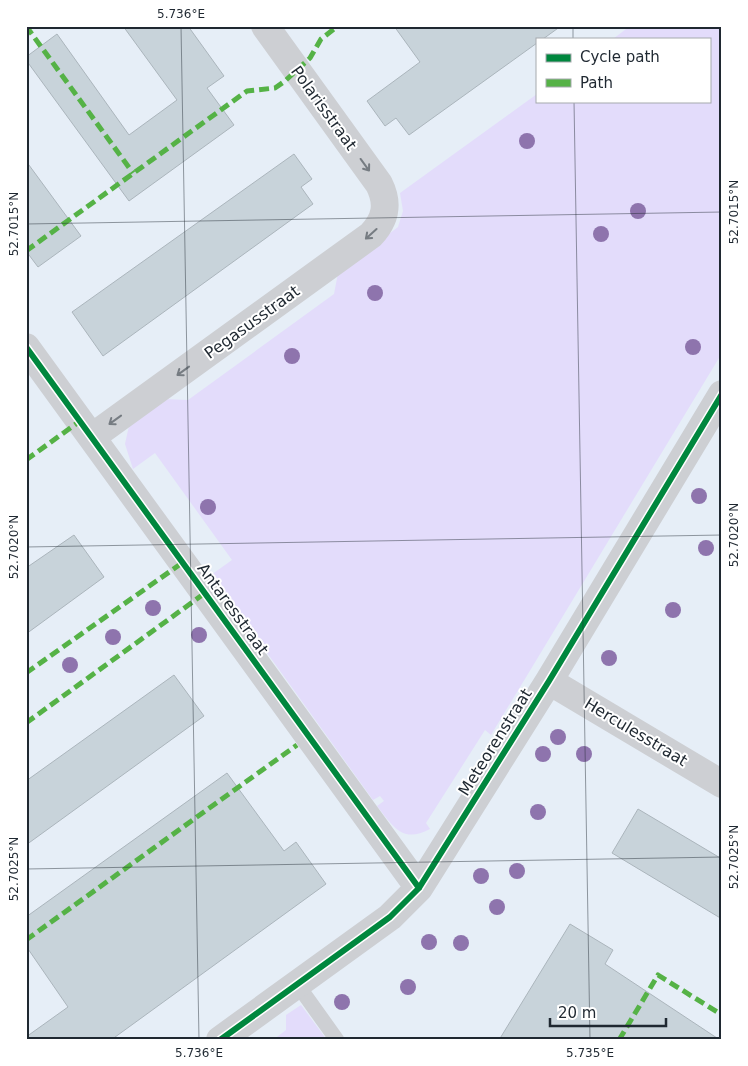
<svg xmlns="http://www.w3.org/2000/svg" width="748" height="1066" font-family="'DejaVu Sans',sans-serif">
<style>
.green{fill:#e3dcfb}
.building{fill:#c8d3da;stroke:#abb5bc}
.lines{fill:none;stroke-linecap:round;stroke-linejoin:round}
.lane{stroke:#cdcfd3;stroke-width:15}
.street{stroke:#cdcfd3;stroke-width:28}
.quiet{stroke:#55b246;stroke-width:5;stroke-dasharray:10 5;stroke-linecap:butt}
.cycleway-casing{stroke:#fff;stroke-width:9}
.cycleway{stroke:#00873e;stroke-width:6}
.tree{fill:#8e74ad}
.oneway{stroke:#767c82}
.ticks{fill:none;stroke:#1f2831;stroke-width:1;stroke-opacity:0.45}
.labels{text-anchor:middle;dominant-baseline:central;stroke-width:4;stroke-linejoin:round;paint-order:stroke}
.street-label{font-size:16px;fill:#1f2831;stroke:#fff}
.neatline{fill:none;stroke:#1f2831;stroke-width:2}
.ticks-label{font-size:12px;text-anchor:middle;fill:#1f2831}
</style>
<rect width="100%" height="100%" fill="#e6eef7"/>
<!-- green -->
<path class="green" d="M630,26H722V353L491,735L485,730L426,823L430,829C402,844 393,826 377,806L384,801L380,796L373,800L211,575L232,560L155,453L133,469L125,444L129,426L164,399L188,400L334,294L338,273L398,227L403,211L400,193L537,94V101H709V39H613Z
M301,1005L327,1040H273L286,1030V1015Z"/>
<!-- building -->
<path class="building" d="M123,26H188L224,76L207,88L234,125L129,201L26,60V57L57,34L129,135L177,100Z
M394,26H561L543,39H537V43L409,135L396,118L385,126L367,101L420,62Z
M294,154L312,179L301,187L313,204L103,356L72,312Z
M26,161L81,236L38,267L26,251Z
M74,535L104,577L26,634V568Z
M174,675L204,716L26,845V781Z
M227,773L284,851L296,842L326,884L111,1040H26V1037L68,1007L26,946V917Z
M638,809L722,859V919L612,853Z
M570,924L613,950L605,964L720,1040H499Z"/>
<g class="lines">
<!-- lane -->
<path class="lane" d="M297,984L337,1040"/>
<!-- street -->
<path class="street" d="M26,347L419,888
M92,437L371,235C386,219 389,204 379,184L265,26
M549,681L722,784
M220,1040L390,917L419,888L549,681L722,394"/>
<!-- quiet -->
<path class="quiet" d="M26,26L133,173
M26,251L247,91L275,88L285,81L310,58L321,39L338,26
M26,460L80,421
M26,673L182,563
M26,723L205,593
M26,940L297,745
M619,1040L658,975L722,1015"/>
<defs>
<path id="cycleway" d="M26,347L419,888
M220,1040L390,917L419,888L549,681L722,394"/>
</defs>
<!-- cycleway casing -->
<use href="#cycleway" class="cycleway-casing"/>
<!-- cycleway -->
<use href="#cycleway" class="cycleway"/>
</g>
<!-- trees -->
<g class="tree">
<circle cx="527" cy="141" r="8"/>
<circle cx="638" cy="211" r="8"/>
<circle cx="601" cy="234" r="8"/>
<circle cx="375" cy="293" r="8"/>
<circle cx="693" cy="347" r="8"/>
<circle cx="292" cy="356" r="8"/>
<circle cx="699" cy="496" r="8"/>
<circle cx="208" cy="507" r="8"/>
<circle cx="706" cy="548" r="8"/>
<circle cx="153" cy="608" r="8"/>
<circle cx="673" cy="610" r="8"/>
<circle cx="199" cy="635" r="8"/>
<circle cx="113" cy="637" r="8"/>
<circle cx="609" cy="658" r="8"/>
<circle cx="70" cy="665" r="8"/>
<circle cx="558" cy="737" r="8"/>
<circle cx="543" cy="754" r="8"/>
<circle cx="584" cy="754" r="8"/>
<circle cx="538" cy="812" r="8"/>
<circle cx="517" cy="871" r="8"/>
<circle cx="481" cy="876" r="8"/>
<circle cx="497" cy="907" r="8"/>
<circle cx="429" cy="942" r="8"/>
<circle cx="461" cy="943" r="8"/>
<circle cx="408" cy="987" r="8"/>
<circle cx="342" cy="1002" r="8"/>
</g>
<!-- one-way arrows -->
<defs><path id="oneway-shaft" d="M-6 0H5M1.5-3L5.5 0L1.5 3" fill="none" stroke-width="1.6" stroke-linecap="round" stroke-linejoin="round" transform="scale(1.25)"/></defs>
<g class="oneway">
<use href="#oneway-shaft" transform="translate(365 165) rotate(54)"/>
<use href="#oneway-shaft" transform="translate(371 234) rotate(138)"/>
<use href="#oneway-shaft" transform="translate(183 371) rotate(144)"/>
<use href="#oneway-shaft" transform="translate(115 420) rotate(144)"/>
</g>
<!-- ticks -->
<path class="ticks" d="M181,26L199,1040M573,26V39M574,101L590,1040M26,224L722,212M26,547L722,535M26,869L722,857"/>
<g class="labels">
<!-- street labels -->
<g class="street-label">
<text transform="translate(324 108) rotate(54)">Polarisstraat</text>
<text transform="translate(252 322) rotate(-36)">Pegasusstraat</text>
<text transform="translate(233 609) rotate(54)">Antaresstraat</text>
<text transform="translate(636 732) rotate(31)">Herculesstraat</text>
<text transform="translate(495 742) rotate(-58)">Meteorenstraat</text>
</g>
</g>
<!-- border -->
<rect width="748" height="1066" fill="none" stroke="#ffffff" stroke-width="55"/>
<!-- legend -->
<rect x="536" y="38" width="175" height="65" fill="#ffffff" stroke="#a5a9ad"/>
<rect x="546" y="54" width="25" height="8" fill="#00873e" stroke="#a5a9ad"/>
<text x="580" y="62" font-size="15" fill="#1f2831">Cycle path</text>
<rect x="546" y="79" width="25" height="8" fill="#55b246" stroke="#a5a9ad"/>
<text x="580" y="88" font-size="15" fill="#1f2831">Path</text>
<!-- scale -->
<path d="M550 1018v8h116v-8" fill="none" stroke="#1f2831" stroke-width="2.5"/>
<text x="558" y="1018" font-size="15" fill="#1f2831" stroke="#ffffff" stroke-width="4" paint-order="stroke">20 m</text>
<rect x="28" y="28" width="692" height="1010" class="neatline"/>
<g class="ticks-label">
<text x="181" y="18">5.736°E</text>
<text transform="translate(734 212) rotate(-90)" y="4">52.7015°N</text>
<text transform="translate(14 224) rotate(-90)" y="4">52.7015°N</text>
<text transform="translate(734 535) rotate(-90)" y="4">52.7020°N</text>
<text transform="translate(14 547) rotate(-90)" y="4">52.7020°N</text>
<text transform="translate(734 857) rotate(-90)" y="4">52.7025°N</text>
<text transform="translate(14 869) rotate(-90)" y="4">52.7025°N</text>
<text x="199" y="1057">5.736°E</text>
<text x="590" y="1057">5.735°E</text>
</g>
</svg>
